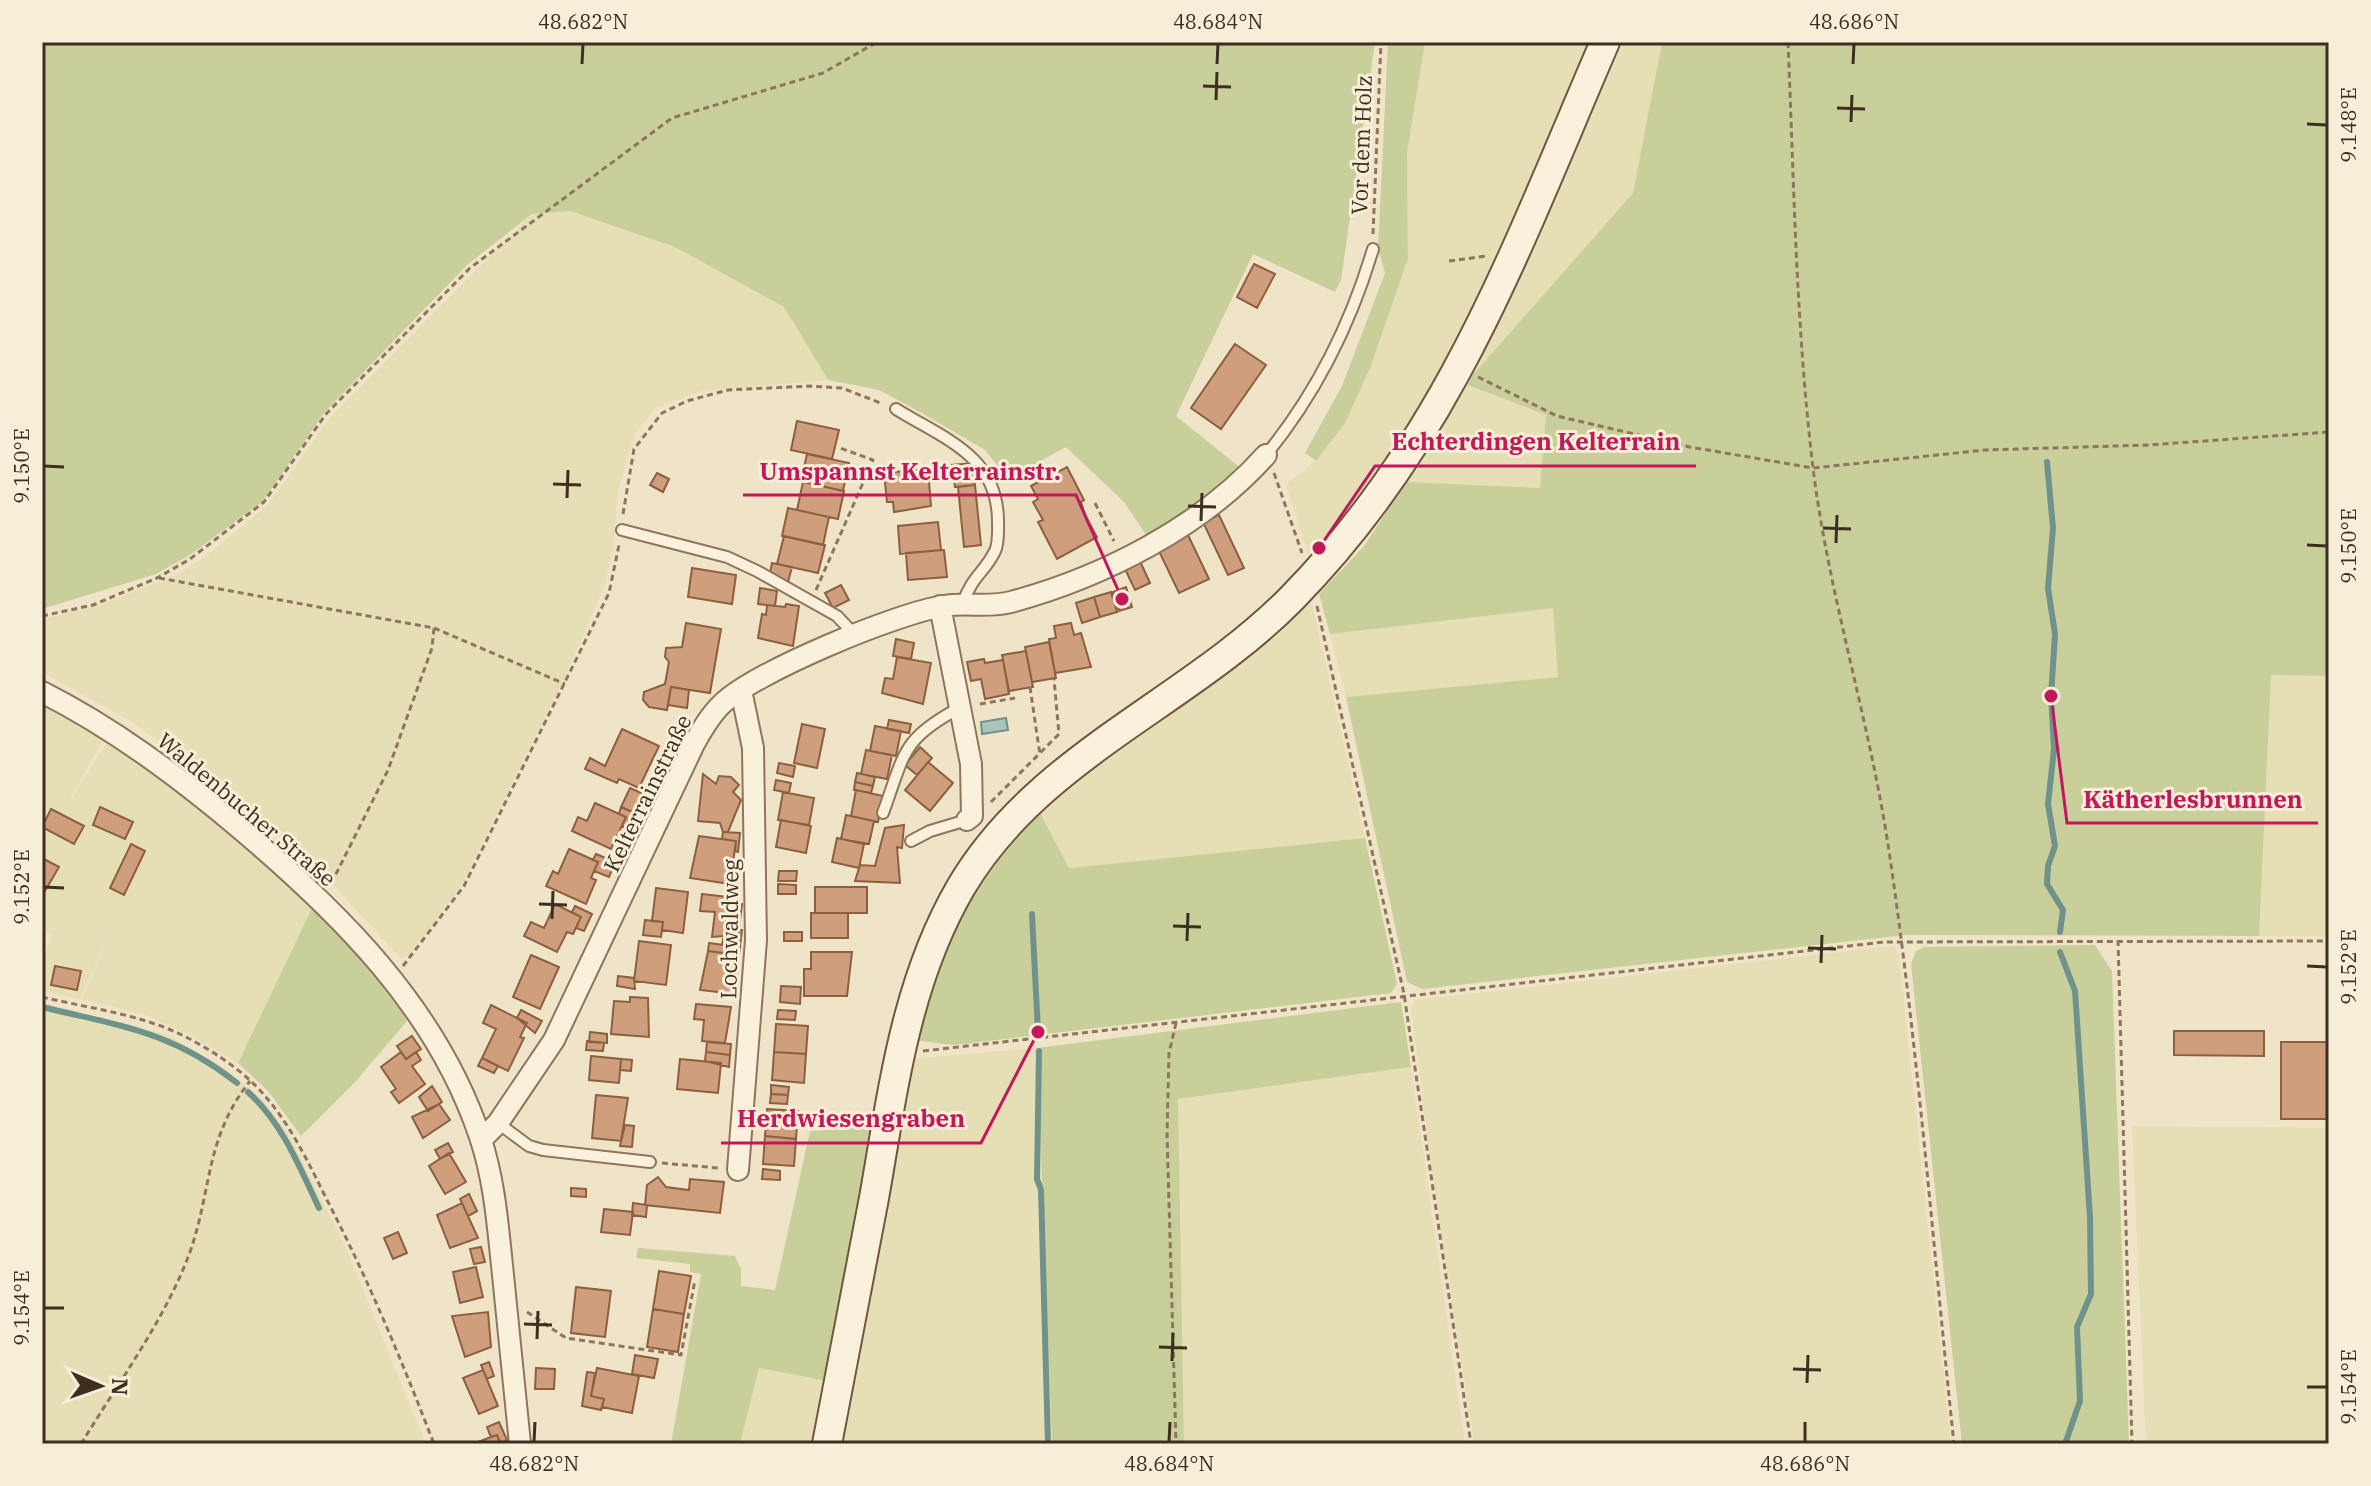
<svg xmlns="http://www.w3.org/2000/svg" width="2371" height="1486" font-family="'IBM Plex Serif',serif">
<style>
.farmland{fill:#e6deb5}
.green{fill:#c9cf9b}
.water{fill:#a9c4bc;stroke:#6f938a;stroke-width:2}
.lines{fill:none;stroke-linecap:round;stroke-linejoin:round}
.stream{stroke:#6f938a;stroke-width:6}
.building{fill:#cf9f7d;stroke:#8d5f41;stroke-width:2}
.lane-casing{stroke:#8d765c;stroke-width:14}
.street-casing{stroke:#8d765c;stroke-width:24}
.secondary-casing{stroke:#6f573f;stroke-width:32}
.path{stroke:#8d765c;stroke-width:3;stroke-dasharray:6 4;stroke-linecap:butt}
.lane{stroke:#faf1dc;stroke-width:10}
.street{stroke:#faf1dc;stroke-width:20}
.secondary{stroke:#faf1dc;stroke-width:28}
.ticks{fill:none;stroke:#3d2e20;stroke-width:3}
.labels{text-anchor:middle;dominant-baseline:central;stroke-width:6;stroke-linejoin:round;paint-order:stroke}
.street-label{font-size:22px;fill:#3d2e20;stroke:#f7eed8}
.leader{fill:none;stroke:#c2185b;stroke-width:3}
.callout-dot{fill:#c2185b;stroke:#f7eed8;stroke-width:3}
.callout-label{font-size:24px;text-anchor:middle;font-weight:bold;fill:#c2185b;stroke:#f7eed8;stroke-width:6;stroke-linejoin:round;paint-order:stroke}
.neatline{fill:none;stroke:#3d2e20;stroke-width:3}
.ticks-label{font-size:20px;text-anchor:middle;fill:#3d2e20}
</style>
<rect width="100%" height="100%" fill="#f0e4c8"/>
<!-- farmland -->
<path class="farmland" d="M1425,42H1593L1457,353L1357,513L1339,521L1308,555L1286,484L1316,461L1370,368L1408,260L1407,154Z
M1624,42H1662L1633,193L1472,376Z
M571,211L675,247L784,307L828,380L702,391L655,408L635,434L618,490L614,543L605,585L563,681L462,884L409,955L401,958L335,887L233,795L132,722L42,672V619L99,605L179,574L206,556L267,506L329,419L532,214Z
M1468,385L1546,415L1540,488L1406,482Z
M1309,601L1313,607L1365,838L1069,868L1039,811L1070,780L1243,657Z
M1553,607L1559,677L1346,697L1330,634Z
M2271,675L2329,676V936H2259Z
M42,702L105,736L63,812L108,741L175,785L315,902L238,1063L188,1034L145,1015L82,999L115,921L80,999L42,991V962L52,935L42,931Z
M1893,946L1899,955L1951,1444H1474L1429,1151L1411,1008L1415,1000Z
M42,1003L166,1034L223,1067L261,1098L290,1136L346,1248L426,1444H42Z
M1037,1048L1052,1444H837L907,1063L919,1058Z
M1411,1067L1465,1444H1184L1177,1099Z
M2132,1126L2329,1128V1444H2146Z
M759,1368L827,1381L817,1444H740Z"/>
<!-- green -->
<path class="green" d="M42,42H1375L1341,280L1335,292L1253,254L1176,416L1242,469L1208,502L1147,536L1124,502L1066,447L1008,479L985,450L920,412L879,390L828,380L784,307L675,247L570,211L532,214L468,264L324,413L263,501L190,555L156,574L42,609Z
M1388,42H1425L1407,154L1408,259L1370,368L1345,423L1316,461L1305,453L1342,386L1385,273L1378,249Z
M1662,42H2329V676L2271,675L2259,936L1906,935L1422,989L1407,982L1346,697L1558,677L1553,608L1330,634L1319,594L1364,546L1406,482L1540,488L1546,415L1468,385L1472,376L1633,193Z
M1039,811L1069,868L1365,838L1397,984L1391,993L954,1045L913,1040L947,933L990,862Z
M315,902L412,1015L356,1081L301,1136L268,1091L238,1063Z
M2095,945L2112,971L2129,1444H1962L1911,964L1916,951L1924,947Z
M1401,1002L1411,1067L1178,1099L1184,1444H1052L1037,1048Z
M870,1127L827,1381L759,1368L740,1444H671L701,1274L690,1272V1264L636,1258L638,1248L735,1256L741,1269V1286L775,1290L810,1131Z"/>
<!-- water -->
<path class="water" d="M1006,718L1008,730L982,734L981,722Z"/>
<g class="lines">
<!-- stream -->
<path class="stream" d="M2047,462L2053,528L2048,588L2055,634L2051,696L2054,749L2048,804L2055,846L2048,866L2047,884L2063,910L2060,932
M1032,914L1038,1032
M2060,952L2075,991L2090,1217L2091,1294L2077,1327L2080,1401L2065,1444
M42,1007C120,1026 171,1031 237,1083
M1039,1051L1037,1179L1041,1190L1048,1444
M248,1092C283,1124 299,1166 319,1208"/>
</g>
<!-- building -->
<path class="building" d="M1254,264L1275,274L1257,308L1237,297Z
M1235,344L1266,365L1221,429L1191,408Z
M797,421L839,430L832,459L791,450Z
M807,454L849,463L843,491L801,481Z
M973,463L975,485L955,487L952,465Z
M1067,467L1084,500L1081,502L1085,515L1097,537L1057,559L1038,522L1043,520L1033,502L1038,499L1031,486Z
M928,469L931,506L894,512L893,502H887L884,473Z
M657,473L669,479L663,492L650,485Z
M803,482L844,491L838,519L797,510Z
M975,485L981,545L964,547L958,487Z
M788,508L829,517L823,545L782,536Z
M1219,515L1244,568L1228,575L1203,522Z
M938,522L941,550L900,554L898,526Z
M1187,533L1209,579L1179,593L1157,547Z
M784,536L825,545L818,573L777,564Z
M944,550L947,577L908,580L906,553Z
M1139,559L1150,583L1135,590L1124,567Z
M772,563L792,567L788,582L770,573Z
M692,568L736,575L732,604L688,597Z
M841,585L849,600L833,608L825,593Z
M1126,587L1132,607L1119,611L1113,592Z
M760,588L777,591L775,606L758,604Z
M1111,592L1117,612L1100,617L1094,597Z
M1094,597L1100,617L1082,623L1076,603Z
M786,604L799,606L793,646L758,638L762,614L766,615L767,605L785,607Z
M686,623L721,629L710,693L671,687L667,710L649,707L643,700L644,692L665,684L669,662L665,657L666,648L682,647Z
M1071,623L1074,635L1081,633L1091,667L1055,673L1049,639L1056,638L1054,626Z
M896,639L914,643L911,659L893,656Z
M1049,642L1056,678L1032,682L1025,647Z
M1026,651L1033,687L1009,691L1002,655Z
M897,657L931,663L923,704L882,693L885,678L893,679Z
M984,659L985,663L1003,660L1009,694L985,699L981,679L971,681L967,662Z
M671,687L689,690L687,708L668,705Z
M889,720L911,724L909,733L887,729Z
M802,724L825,729L817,768L794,763Z
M875,726L901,731L896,756L870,751Z
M622,729L659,746L639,788L619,779L617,783L585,769L590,758L605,766Z
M920,747L932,758L917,775L905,765Z
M866,750L892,755L887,779L861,774Z
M928,762L953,783L930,811L905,790Z
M779,763L795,766L793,777L777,773Z
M857,773L875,777L873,786L855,782Z
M703,774L716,784L719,776L731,777L739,785L733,792L741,800L728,832H723L720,823L698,821Z
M776,780L791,783L789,793L774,790Z
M855,782L873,786L871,793L854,790Z
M630,788L646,795L637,814L621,807Z
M856,790L883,796L878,822L851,816Z
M783,792L814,798L809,825L778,820Z
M595,803L626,817L611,849L572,831L578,817L587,821Z
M100,807L133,822L125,839L93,825Z
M621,807L637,814L631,830L622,826L626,817L619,814Z
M51,809L84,826L74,844L42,827Z
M846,815L874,821L869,844L841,839Z
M781,820L811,826L806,853L776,847Z
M904,825L902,848L897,847L900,883L855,881L860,865L875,866L885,828Z
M723,832L740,833L738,852L735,851L736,841L722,839Z
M699,836L736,841L730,884L690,878Z
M837,838L864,844L859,868L832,862Z
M131,844L145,851L124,895L110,888Z
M569,849L598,862L591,878L596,880L586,904L546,886L553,871L558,874Z
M596,854L615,862L609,877L594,871L598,862L593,860Z
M42,858L59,867L42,896Z
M779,871H797L796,881H778Z
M778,884L796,885V894H778Z
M815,887H867V913H815Z
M656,888L688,892L683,933L662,930L663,922L652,921Z
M702,894L729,897L728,902L742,904L738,935L712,937L715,912L700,911Z
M555,904L581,917L573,934L567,932L557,952L524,936L531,922L544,928Z
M575,906L592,914L584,931L576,928L581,917L572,912Z
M811,913H848V938H811Z
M645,920L663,922L661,937L643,935Z
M739,930H742L740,947L722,945L724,934L738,935Z
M784,932H802V941H784Z
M639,941L671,945L666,985L634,981Z
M709,943L740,947L739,955L708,951Z
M708,951L739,955L734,994L700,990Z
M811,952H852L847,996H804V969H811Z
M531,955L559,967L540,1009L513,997Z
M55,966L81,971L77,990L51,985Z
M618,976L634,978L635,989L617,986Z
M781,986L801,987L800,1004L780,1002Z
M630,997L648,998L649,1037L611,1034L614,1001L630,1002Z
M696,1004L731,1007L725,1043L702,1041L704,1020L694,1019Z
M491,1005L527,1023L520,1037L524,1038L508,1071L482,1058L496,1029L483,1023Z
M521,1010L542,1021L535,1033L517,1018Z
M778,1010L796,1011L795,1020L777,1019Z
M776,1024L808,1026L806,1054L774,1052Z
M2174,1031H2264V1056L2174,1055Z
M590,1032L607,1034V1043L589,1042Z
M412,1036L421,1049L406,1059L397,1046Z
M587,1041L604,1043L603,1051L586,1050Z
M707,1042L731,1044L730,1055L706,1052Z
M2281,1042H2329V1119H2281Z
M401,1052L406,1059L416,1052L421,1060L412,1066L425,1084L399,1103L391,1092L396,1089L381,1067Z
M706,1052L730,1055L729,1067L705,1061Z
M774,1052L806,1054L804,1083L772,1080Z
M591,1056L621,1059L619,1083L589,1080Z
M482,1058L498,1066L494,1073L478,1066Z
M621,1059L632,1060L631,1071L620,1070Z
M680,1059L721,1063L718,1093L677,1089Z
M771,1085L789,1087L788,1095L771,1094Z
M432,1086L442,1102L428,1111L419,1097Z
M771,1094L788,1095L787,1104L770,1103Z
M596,1095L628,1098L621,1141L592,1138Z
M439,1104L450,1120L423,1138L412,1117Z
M767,1109L798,1111L796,1139L765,1136Z
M625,1125L634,1126L632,1147L620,1146Z
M765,1136L796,1139L794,1166L763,1164Z
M448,1143L453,1152L440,1159L435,1150Z
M449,1153L466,1182L445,1194L429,1166Z
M763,1169L780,1171V1180L762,1179Z
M658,1177L666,1187L689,1190L690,1179L724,1182L720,1213L645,1205L647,1185Z
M571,1188L586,1189V1197L571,1196Z
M469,1194L477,1211L468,1216L460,1199Z
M462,1203L478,1238L450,1248L437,1215Z
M633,1203L647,1205L646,1217L632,1215Z
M604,1209L633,1212L630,1235L601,1232Z
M398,1232L407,1253L393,1259L384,1238Z
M481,1247L485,1262L474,1264L470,1249Z
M476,1267L483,1297L460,1303L453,1272Z
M659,1271L691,1276L684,1314L653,1309Z
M576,1287L611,1291L605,1337L571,1333Z
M653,1309L684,1314L678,1352L647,1347Z
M488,1312L491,1347L465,1357L452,1316Z
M635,1355L658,1359L654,1378L632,1374Z
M489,1362L494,1376L487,1379L481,1365Z
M536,1368L555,1369L554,1389H535Z
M597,1368L639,1376L632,1413L602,1407L604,1399L591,1396Z
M483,1370L498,1406L479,1414L463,1378Z
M587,1372L595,1373L591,1396L604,1399L601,1410L582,1406Z
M499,1422L507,1440L500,1443L497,1435L491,1437L487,1427Z
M497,1435L501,1444H473L491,1437Z"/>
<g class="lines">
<defs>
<path id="lane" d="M896,409C944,439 997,455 998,520C998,530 999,543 995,551C985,572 972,576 963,603
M1266,455C1315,395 1351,323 1373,249
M622,530L727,557L757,571L837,616L855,635
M883,813C905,753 901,739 961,707
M911,841L930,831L967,820
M498,1123L529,1146L543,1150L650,1162"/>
<path id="street" d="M940,606L971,764L972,816L967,820
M42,692C113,728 176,775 237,826C339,912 437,1008 480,1137C495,1181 498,1229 503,1275C509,1331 514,1388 520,1444
M481,1140L498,1123L554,1040L694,744C702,730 710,715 722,704C755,672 897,613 944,606C966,602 989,608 1011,602C1103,577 1202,527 1266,455
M738,1170L756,940L753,748L741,690"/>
<path id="secondary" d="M827,1444C842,1362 859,1280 874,1198C893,1091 905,983 961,887C1038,756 1189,703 1292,598C1451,436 1517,245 1605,42"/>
</defs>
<!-- lane casing -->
<use href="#lane" class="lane-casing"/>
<!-- street casing -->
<use href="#street" class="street-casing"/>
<!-- secondary casing -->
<use href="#secondary" class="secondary-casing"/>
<!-- path -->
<path class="path" d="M1788,42C1794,183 1796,327 1813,468C1829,597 1870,722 1889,851C1918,1047 1933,1246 1954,1444
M1373,234L1381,42
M1449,261L1487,256
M1478,377L1557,416L1690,447L1813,468L1985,450L2149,445L2329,432
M1274,473L1302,553
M1095,503L1114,541
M623,514L634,449L662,413L687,401L728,390L810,386L842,388L883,404
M159,578L434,628L432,648L388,770L331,884
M816,590L873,460L840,448
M1317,606L1404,994L1471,1444
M42,616L93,605L157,578L190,559L264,502L326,414L470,268L672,118L823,73L877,42
M434,628L565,684
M1030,687L1040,755
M980,704L1015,698
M991,802L1059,734L1054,679
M2118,940L2132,1444
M403,966L464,886L609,593L619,545
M42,997C88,1008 139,1014 182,1035C212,1050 244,1071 265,1096C292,1127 309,1164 327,1200C368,1279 402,1361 434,1444
M1176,1023L1169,1053L1167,1134L1176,1444
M923,1051L1884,942L2329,941
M662,1163L718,1168
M527,1312L566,1338L681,1355L695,1280
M81,1444C118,1383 165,1320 190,1252C212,1189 205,1138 250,1081"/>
<!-- lane -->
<use href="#lane" class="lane"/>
<!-- street -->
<use href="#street" class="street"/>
<!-- secondary -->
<use href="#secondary" class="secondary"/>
</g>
<!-- ticks -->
<path class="ticks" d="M582,64L583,44M1217,64L1218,44M1853,64L1854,44M1203,86L1231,87M1216,100L1217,72M1837,108L1865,109M1851,122L1852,95M2307,124L2327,125M44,466L64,467M553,484L581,485M567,498L568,470M1188,506L1216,507M1201,521L1202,493M1823,528L1851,529M1836,543L1837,515M2307,545L2327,546M44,887L64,888M539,904L567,905M552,919L553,891M1173,926L1201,927M1187,941L1188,913M1808,948L1836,949M1821,963L1822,935M2307,966L2327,967M44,1308H64M524,1324L552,1325M537,1339L538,1311M1159,1347L1187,1348M1172,1361L1173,1333M1793,1369L1821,1370M1807,1383L1808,1355M2307,1387H2327M534,1442L535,1422M1169,1442L1170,1422M1805,1442V1422"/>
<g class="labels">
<!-- street labels -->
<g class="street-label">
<text transform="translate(1361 145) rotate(-88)">Vor dem Holz</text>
<text transform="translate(647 793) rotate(-64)">Kelterrainstraße</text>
<text transform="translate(247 809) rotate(40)">Waldenbucher Straße</text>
<text transform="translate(729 929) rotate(-89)">Lochwaldweg</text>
</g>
</g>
<!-- callouts -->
<path class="leader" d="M1319 548L1375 466H1696M1122 599L1076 495H743M2051 696L2067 823H2318M1038 1032L981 1143H721"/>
<g class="callout-dot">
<circle cx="1319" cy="548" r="8"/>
<circle cx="1122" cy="599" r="8"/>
<circle cx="2051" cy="696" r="8"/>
<circle cx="1038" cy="1032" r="8"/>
</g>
<g class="callout-label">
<text x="1536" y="450">Echterdingen Kelterrain</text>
<text x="910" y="480">Umspannst Kelterrainstr.</text>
<text x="2193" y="808">Kätherlesbrunnen</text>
<text x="851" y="1127">Herdwiesengraben</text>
</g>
<!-- border -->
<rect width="2371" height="1486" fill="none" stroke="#f7eed8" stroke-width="88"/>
<!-- north arrow -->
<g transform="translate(100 1386) rotate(92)" stroke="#f7eed8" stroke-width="6" paint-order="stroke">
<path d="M0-6L14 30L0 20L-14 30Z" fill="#3d2e20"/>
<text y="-12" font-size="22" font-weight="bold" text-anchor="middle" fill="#3d2e20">N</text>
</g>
<rect x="44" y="44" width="2283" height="1398" class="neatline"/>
<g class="ticks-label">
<text x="583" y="29">48.682°N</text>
<text x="1218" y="29">48.684°N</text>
<text x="1854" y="29">48.686°N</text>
<text transform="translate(2349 125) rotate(-90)" y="7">9.148°E</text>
<text transform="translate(22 466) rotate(-90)" y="7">9.150°E</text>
<text transform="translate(2349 546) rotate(-90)" y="7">9.150°E</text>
<text transform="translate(22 887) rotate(-90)" y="7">9.152°E</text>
<text transform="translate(2349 967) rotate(-90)" y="7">9.152°E</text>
<text transform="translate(22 1308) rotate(-90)" y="7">9.154°E</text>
<text transform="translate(2349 1387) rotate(-90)" y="7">9.154°E</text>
<text x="534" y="1471">48.682°N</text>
<text x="1169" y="1471">48.684°N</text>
<text x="1805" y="1471">48.686°N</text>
</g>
</svg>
